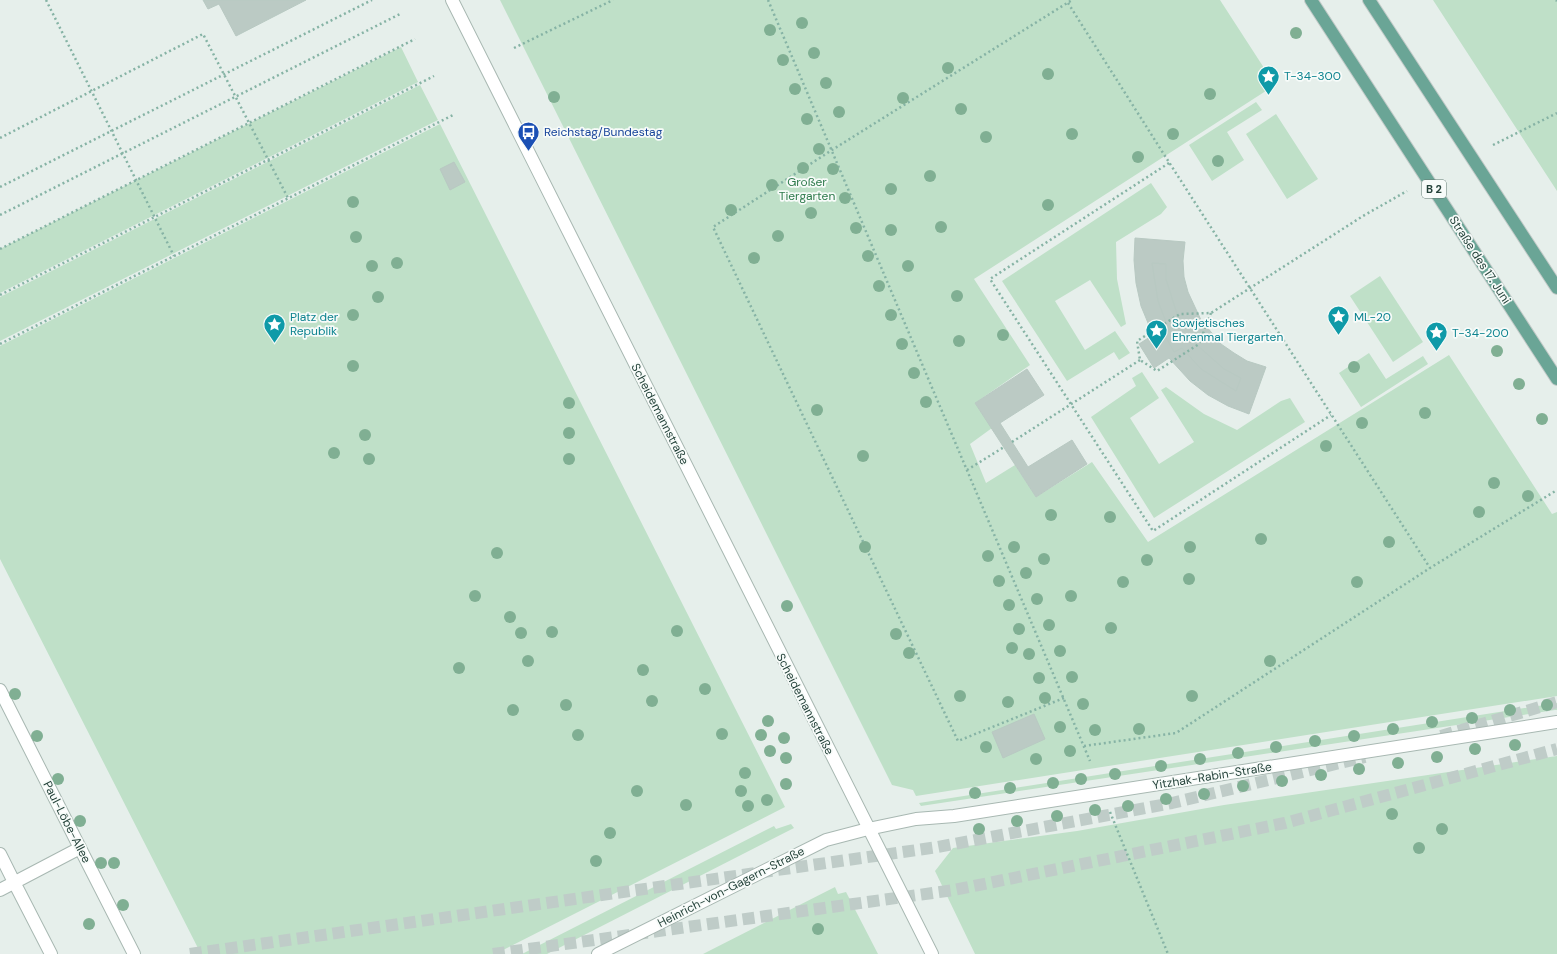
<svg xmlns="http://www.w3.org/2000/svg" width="1557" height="954" font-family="'DM Sans',sans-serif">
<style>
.green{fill:#bfe0c8}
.building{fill:#bbcac4;stroke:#b8c9c2}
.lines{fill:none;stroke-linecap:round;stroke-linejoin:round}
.trunk-tunnel{stroke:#bfccc8;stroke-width:12;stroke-dasharray:12 6;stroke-linecap:butt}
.minor-casing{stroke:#a8b8b2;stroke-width:14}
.tertiary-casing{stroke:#a8b8b2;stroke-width:14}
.primary-casing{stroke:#c2cac8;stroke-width:14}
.path{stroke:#86b3a5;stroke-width:2.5;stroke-dasharray:2 3;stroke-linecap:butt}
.minor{stroke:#fff;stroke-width:12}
.tertiary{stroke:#fff;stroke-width:12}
.primary{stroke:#6aa596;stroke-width:12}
.tree{fill:#80af93}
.labels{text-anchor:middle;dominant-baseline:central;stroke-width:3.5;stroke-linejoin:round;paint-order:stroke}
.shield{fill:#f7fbf9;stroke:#637a73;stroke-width:1}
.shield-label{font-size:11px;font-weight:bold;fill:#24423a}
.culture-label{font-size:12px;fill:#0d838f;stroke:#f7fbf9;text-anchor:start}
.transit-label{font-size:12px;fill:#164399;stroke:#f7fbf9;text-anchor:start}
.park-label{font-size:12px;fill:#2d7a4b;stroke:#f7fbf9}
.street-label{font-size:12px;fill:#24423a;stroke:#f7fbf9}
</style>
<rect width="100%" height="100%" fill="#e6efeb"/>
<!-- green -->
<path class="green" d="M500,0H1220L1275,85L974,279L1030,365L975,403L992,428L970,444L986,483L1015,465L1036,497L1092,462L1148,542L1449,355L1552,514L1557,512V696L916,796L913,790L892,785Z
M1433,0H1557V191Z
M401,47L418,82L0,293V249Z
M420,85L438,120L0,341V297Z
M1256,102L1262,110L1227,132L1244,160L1212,181L1189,145Z
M1276,114L1318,179L1287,199L1246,134Z
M440,124L785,807L495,954H201L0,559V346Z
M1151,183L1167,207L1161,214L1116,242L1117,279L1126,324L1121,327L1090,280L1055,301L1085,350L1115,331L1130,353L1119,360L1114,352L1067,381L1002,281Z
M1380,276L1423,342L1393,362L1350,296Z
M1369,353L1386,379L1423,356L1428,364L1361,407L1339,373Z
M1142,372L1159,398L1130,418L1159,464L1194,442L1161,390L1166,387L1204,414L1237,430L1281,401L1290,398L1305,422L1154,518L1091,417L1136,386L1132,378Z
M1557,703V710H1555L921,806L919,803Z
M1557,756V954H975L935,871L953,848L1077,831L1224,805Z
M791,824L794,828L547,954H522L774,826L776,829Z
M835,887L838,894L846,892L878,954H703Z"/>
<!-- building -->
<path class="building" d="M203,0H306L236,36L219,4L208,9Z
M454,162L465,182L450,190L440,169Z
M1135,238L1185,242L1183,261L1184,277L1188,292L1201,320L1221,344L1234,353L1247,361L1266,367L1249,414L1228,406L1208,395L1190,381L1169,358L1154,368L1139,344L1153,335L1141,306L1136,283L1134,260Z
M1152,263L1166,264V279L1177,314L1183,325L1190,321L1198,334L1192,338L1197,345L1224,369L1241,378L1236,391L1201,369L1182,348L1174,352L1164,334L1169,330L1158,301Z
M1027,369L1044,395L1000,423L1028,467L1072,440L1087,464L1036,497L975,403Z
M1034,714L1045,739L1003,758L992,732Z"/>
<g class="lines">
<!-- trunk-tunnel -->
<path class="trunk-tunnel" d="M1441,736L1557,702
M190,954L938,847L1172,803L1365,757
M493,954L954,890L1285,823L1557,749"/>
<defs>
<path id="minor" d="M0,690L80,848
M0,854L14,882"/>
<path id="tertiary" d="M452,0L932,954
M14,882L51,954
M0,890L80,848L134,954
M598,954L826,840L868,829L916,819L954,816L1557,722"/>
<path id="primary" d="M1311,0L1557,379
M1369,0L1557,288"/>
</defs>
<!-- minor casing -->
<use href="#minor" class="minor-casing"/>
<!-- tertiary casing -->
<use href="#tertiary" class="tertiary-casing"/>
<!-- primary casing -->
<use href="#primary" class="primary-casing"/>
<!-- path -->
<path class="path" d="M46,0L174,256
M768,0L1090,761
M1556,0L1557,1
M1068,3L1165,156L1430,568
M514,48L613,0
M0,138L203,34L288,198
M1493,145L1557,113
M1169,163L990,279L1153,531L1331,415
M0,187L372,0
M0,215L402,13
M0,249L415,39
M0,295L434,76
M1211,313L1199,344L1157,371L1140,360L1137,341L1180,314L1211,313L1363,216L1407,191
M0,344L453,115
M1012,442L1140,360
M967,470L1004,447
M1064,698L958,741L713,227L832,150L1072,0
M1084,746L1176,733L1430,568L1557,490
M1110,812L1168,954"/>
<!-- minor -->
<use href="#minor" class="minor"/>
<!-- tertiary -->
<use href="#tertiary" class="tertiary"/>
<!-- primary -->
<use href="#primary" class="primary"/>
</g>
<!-- trees -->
<g class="tree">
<circle cx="802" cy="23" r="6"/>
<circle cx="770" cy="30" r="6"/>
<circle cx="1296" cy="33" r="6"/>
<circle cx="814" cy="53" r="6"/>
<circle cx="783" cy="60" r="6"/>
<circle cx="948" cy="68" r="6"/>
<circle cx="1048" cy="74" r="6"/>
<circle cx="826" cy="83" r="6"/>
<circle cx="795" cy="89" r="6"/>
<circle cx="1210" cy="94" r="6"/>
<circle cx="554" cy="97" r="6"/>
<circle cx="903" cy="98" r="6"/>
<circle cx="961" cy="109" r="6"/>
<circle cx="839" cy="112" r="6"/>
<circle cx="807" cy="119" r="6"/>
<circle cx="1072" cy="134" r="6"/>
<circle cx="1173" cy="134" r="6"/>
<circle cx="986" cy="137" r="6"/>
<circle cx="819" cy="149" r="6"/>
<circle cx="1138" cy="157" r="6"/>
<circle cx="1218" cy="161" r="6"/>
<circle cx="803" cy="168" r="6"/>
<circle cx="833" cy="169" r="6"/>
<circle cx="930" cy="176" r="6"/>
<circle cx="772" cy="185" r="6"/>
<circle cx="891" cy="189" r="6"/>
<circle cx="845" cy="198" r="6"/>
<circle cx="353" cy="202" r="6"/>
<circle cx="1048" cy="205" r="6"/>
<circle cx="731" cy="210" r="6"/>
<circle cx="811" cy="213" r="6"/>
<circle cx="941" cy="227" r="6"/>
<circle cx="856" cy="228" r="6"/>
<circle cx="891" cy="230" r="6"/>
<circle cx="778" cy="236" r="6"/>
<circle cx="356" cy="237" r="6"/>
<circle cx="868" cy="256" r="6"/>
<circle cx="754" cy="258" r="6"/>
<circle cx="397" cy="263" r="6"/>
<circle cx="372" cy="266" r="6"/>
<circle cx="908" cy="266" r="6"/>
<circle cx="879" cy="286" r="6"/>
<circle cx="957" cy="296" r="6"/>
<circle cx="378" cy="297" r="6"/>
<circle cx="353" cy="315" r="6"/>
<circle cx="891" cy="315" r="6"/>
<circle cx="1003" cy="335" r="6"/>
<circle cx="959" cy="341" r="6"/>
<circle cx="902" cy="344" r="6"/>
<circle cx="1497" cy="351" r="6"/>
<circle cx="353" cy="366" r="6"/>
<circle cx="1354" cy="367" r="6"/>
<circle cx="914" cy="373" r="6"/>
<circle cx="1519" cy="384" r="6"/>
<circle cx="926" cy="402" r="6"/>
<circle cx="569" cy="403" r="6"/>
<circle cx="817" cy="410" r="6"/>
<circle cx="1425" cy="413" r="6"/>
<circle cx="1542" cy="419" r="6"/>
<circle cx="1362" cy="423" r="6"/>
<circle cx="569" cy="433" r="6"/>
<circle cx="365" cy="435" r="6"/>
<circle cx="1326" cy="446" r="6"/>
<circle cx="334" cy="453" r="6"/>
<circle cx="863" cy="456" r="6"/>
<circle cx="369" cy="459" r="6"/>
<circle cx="569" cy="459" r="6"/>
<circle cx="1494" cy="483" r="6"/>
<circle cx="1528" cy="496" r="6"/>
<circle cx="1479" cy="512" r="6"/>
<circle cx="1051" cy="515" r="6"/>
<circle cx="1110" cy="517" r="6"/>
<circle cx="1261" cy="539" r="6"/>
<circle cx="1389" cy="542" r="6"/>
<circle cx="865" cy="547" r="6"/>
<circle cx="1014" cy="547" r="6"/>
<circle cx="1190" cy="547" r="6"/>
<circle cx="497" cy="553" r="6"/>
<circle cx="988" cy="556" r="6"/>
<circle cx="1044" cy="559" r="6"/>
<circle cx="1147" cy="560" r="6"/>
<circle cx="1026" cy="573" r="6"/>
<circle cx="1189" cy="579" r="6"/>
<circle cx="999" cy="581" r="6"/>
<circle cx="1123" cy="582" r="6"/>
<circle cx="1357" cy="582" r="6"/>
<circle cx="475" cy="596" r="6"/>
<circle cx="1071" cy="596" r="6"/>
<circle cx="1037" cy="599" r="6"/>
<circle cx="1009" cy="605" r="6"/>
<circle cx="787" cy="606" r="6"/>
<circle cx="510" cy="617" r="6"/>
<circle cx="1049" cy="625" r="6"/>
<circle cx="1111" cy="628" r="6"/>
<circle cx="1019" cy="629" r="6"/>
<circle cx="677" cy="631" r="6"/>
<circle cx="552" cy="632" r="6"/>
<circle cx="521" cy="633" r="6"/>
<circle cx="896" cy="634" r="6"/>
<circle cx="1012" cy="648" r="6"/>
<circle cx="1060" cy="651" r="6"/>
<circle cx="909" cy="653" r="6"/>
<circle cx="1029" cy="654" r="6"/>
<circle cx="528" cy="661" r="6"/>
<circle cx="1270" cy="661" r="6"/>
<circle cx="459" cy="668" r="6"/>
<circle cx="643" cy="670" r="6"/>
<circle cx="1072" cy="677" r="6"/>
<circle cx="1039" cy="678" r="6"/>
<circle cx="705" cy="689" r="6"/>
<circle cx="15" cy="694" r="6"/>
<circle cx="960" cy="696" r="6"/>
<circle cx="1192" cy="696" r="6"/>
<circle cx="1045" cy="698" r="6"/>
<circle cx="652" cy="701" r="6"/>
<circle cx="1008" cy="702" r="6"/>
<circle cx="1083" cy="704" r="6"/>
<circle cx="566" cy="705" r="6"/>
<circle cx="1547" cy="705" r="6"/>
<circle cx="513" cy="710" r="6"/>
<circle cx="1510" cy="710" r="6"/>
<circle cx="1472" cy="718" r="6"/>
<circle cx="768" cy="721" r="6"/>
<circle cx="1432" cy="722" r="6"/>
<circle cx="1060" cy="727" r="6"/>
<circle cx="1139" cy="729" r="6"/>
<circle cx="1393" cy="729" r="6"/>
<circle cx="1095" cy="730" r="6"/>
<circle cx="722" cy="734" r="6"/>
<circle cx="578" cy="735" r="6"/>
<circle cx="761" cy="735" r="6"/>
<circle cx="37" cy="736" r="6"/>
<circle cx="1354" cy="736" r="6"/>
<circle cx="784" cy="738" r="6"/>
<circle cx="1315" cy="741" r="6"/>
<circle cx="1515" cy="745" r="6"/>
<circle cx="986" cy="747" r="6"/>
<circle cx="1276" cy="747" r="6"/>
<circle cx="1475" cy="749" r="6"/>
<circle cx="770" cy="751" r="6"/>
<circle cx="1070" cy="751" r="6"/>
<circle cx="1238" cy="753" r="6"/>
<circle cx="1437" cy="757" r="6"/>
<circle cx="786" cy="758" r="6"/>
<circle cx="1036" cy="759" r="6"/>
<circle cx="1200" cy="759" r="6"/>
<circle cx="1398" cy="763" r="6"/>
<circle cx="1161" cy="766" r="6"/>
<circle cx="1359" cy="769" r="6"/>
<circle cx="745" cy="773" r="6"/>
<circle cx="1115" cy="774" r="6"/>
<circle cx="1321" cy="775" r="6"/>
<circle cx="58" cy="779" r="6"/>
<circle cx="1081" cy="779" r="6"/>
<circle cx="1282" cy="781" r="6"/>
<circle cx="1053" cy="783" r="6"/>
<circle cx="786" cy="784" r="6"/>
<circle cx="1243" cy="786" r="6"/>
<circle cx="1010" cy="788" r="6"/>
<circle cx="637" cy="791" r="6"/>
<circle cx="741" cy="791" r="6"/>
<circle cx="975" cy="793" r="6"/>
<circle cx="1204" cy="794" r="6"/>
<circle cx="1166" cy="799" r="6"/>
<circle cx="767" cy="800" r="6"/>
<circle cx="686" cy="805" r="6"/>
<circle cx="748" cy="806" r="6"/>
<circle cx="1128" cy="806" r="6"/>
<circle cx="1095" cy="810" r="6"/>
<circle cx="1392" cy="814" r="6"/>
<circle cx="1057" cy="816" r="6"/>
<circle cx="80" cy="821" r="6"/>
<circle cx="1017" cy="821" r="6"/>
<circle cx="979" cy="829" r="6"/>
<circle cx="1442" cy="829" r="6"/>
<circle cx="610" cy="833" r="6"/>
<circle cx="1419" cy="848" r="6"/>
<circle cx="596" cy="861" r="6"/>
<circle cx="101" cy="863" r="6"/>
<circle cx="114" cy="863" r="6"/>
<circle cx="123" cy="905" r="6"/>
<circle cx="89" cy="924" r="6"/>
<circle cx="818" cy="929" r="6"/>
</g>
<!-- icons -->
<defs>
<symbol id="sight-pin" viewBox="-11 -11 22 30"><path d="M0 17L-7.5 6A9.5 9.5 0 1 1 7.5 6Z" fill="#0f9aa8" stroke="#f7fbf9"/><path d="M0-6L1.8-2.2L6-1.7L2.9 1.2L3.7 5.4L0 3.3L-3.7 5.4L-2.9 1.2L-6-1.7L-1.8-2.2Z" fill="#fff"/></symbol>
<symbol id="bus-pin" viewBox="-11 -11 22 30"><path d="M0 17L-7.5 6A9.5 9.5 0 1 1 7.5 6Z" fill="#1a4fb4" stroke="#f7fbf9"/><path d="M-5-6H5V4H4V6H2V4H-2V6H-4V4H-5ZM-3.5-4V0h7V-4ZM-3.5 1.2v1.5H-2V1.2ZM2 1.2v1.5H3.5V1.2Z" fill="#fff"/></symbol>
</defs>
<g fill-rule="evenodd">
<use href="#sight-pin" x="1256" y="64" width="25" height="34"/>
<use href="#bus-pin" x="516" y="120" width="25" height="34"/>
<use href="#sight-pin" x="1326" y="304" width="25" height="34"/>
<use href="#sight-pin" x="262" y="312" width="25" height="34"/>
<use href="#sight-pin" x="1144" y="318" width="25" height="34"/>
<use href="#sight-pin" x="1424" y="320" width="25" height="34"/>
</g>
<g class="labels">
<!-- shield labels -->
<rect class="shield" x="1422" y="180" width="24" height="18" rx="3"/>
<g class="shield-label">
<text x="1434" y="189">B 2</text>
</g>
<!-- culture labels -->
<g class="culture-label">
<text x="1284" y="76">T-34-300</text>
<text x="290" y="317">Platz der<tspan x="290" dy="14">Republik</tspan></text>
<text x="1354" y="317">ML-20</text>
<text x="1172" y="323">Sowjetisches<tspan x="1172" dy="14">Ehrenmal Tiergarten</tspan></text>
<text x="1452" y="333">T-34-200</text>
</g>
<!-- transit labels -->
<g class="transit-label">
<text x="544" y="132">Reichstag/Bundestag</text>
</g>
<!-- park labels -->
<g class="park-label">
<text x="807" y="182">Großer<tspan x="807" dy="14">Tiergarten</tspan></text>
</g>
<!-- street labels -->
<g class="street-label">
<text transform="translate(1480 260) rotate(57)">Straße des 17. Juni</text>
<text transform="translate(660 414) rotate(63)">Scheidemannstraße</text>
<text transform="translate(805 704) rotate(63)">Scheidemannstraße</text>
<text transform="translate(1212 776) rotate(-9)">Yitzhak-Rabin-Straße</text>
<text transform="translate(67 822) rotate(63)">Paul-Löbe-Allee</text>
<text transform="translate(731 887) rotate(-27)">Heinrich-von-Gagern-Straße</text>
</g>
</g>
</svg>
